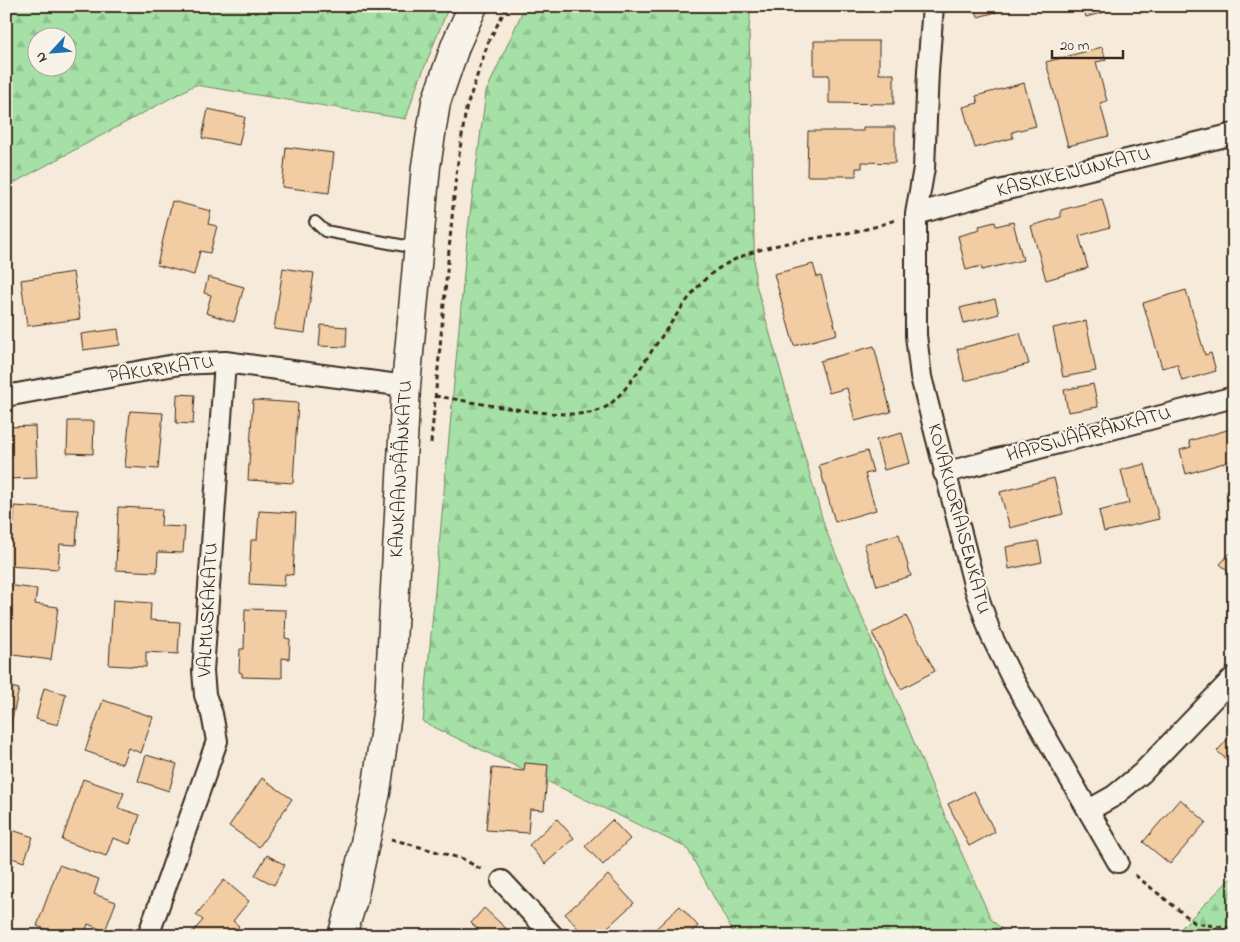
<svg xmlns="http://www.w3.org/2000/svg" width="1240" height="942" font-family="'Indie Flower',sans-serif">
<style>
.forest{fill:url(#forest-firs);stroke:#708662;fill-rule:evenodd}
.building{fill:#f2cca2;stroke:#3b2a1e}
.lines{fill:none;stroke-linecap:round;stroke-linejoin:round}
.lane-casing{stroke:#3b2a1e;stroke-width:14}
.street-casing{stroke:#3b2a1e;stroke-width:24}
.secondary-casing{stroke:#3b2a1e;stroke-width:31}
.path{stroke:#3b2a1e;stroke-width:3;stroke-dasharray:5 4;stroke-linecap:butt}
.lane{stroke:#f7f3e8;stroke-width:10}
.street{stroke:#f7f3e8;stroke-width:20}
.secondary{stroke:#f7f3e8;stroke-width:28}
.labels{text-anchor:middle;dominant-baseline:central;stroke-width:4.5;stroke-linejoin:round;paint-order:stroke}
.street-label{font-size:20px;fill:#3b2a1e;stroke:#f7f3e8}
</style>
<defs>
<pattern id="forest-firs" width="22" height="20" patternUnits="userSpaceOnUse" patternTransform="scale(1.25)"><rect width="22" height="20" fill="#a5e1a6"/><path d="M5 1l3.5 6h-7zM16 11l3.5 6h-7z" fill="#8fc18e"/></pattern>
</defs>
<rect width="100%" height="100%" fill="#f6ebda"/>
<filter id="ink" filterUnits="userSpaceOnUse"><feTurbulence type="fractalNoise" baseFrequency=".02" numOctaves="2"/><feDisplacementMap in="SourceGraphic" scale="10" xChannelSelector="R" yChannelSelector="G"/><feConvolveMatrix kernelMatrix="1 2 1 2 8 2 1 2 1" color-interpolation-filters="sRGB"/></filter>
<g filter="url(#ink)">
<!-- forest -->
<path class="forest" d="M6,6H449L415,91L406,119L195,85L6,187ZM38,38H68V68H38Z
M525,6H751L749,30L755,281L825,528L938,800L991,919L1009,936H735L687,848L423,722L468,229L486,92Z
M1234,875V936H1172L1175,934Z"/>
<!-- building -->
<path class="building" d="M975,6H1011V8L978,17Z
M1083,6H1111L1112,10L1086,17Z
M814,41H879V74H894V104L829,103V75H814Z
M1102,47L1106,60L1096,62L1107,101L1100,103L1109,136L1068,146L1046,62Z
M1024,83L1036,126L1012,132L1013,138L975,148L963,107L978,103L976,96Z
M208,109L245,117L239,145L202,138Z
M863,127H895V163L862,162V168H856V176H807L808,131H863Z
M286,147L334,153L329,193L282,187Z
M1102,199L1110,227L1079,236L1088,268L1046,280L1031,226L1061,217V210Z
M172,201L211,211L208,224L217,226L210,253L200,251L194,275L157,265Z
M995,222L996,226L1013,222L1023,260L982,270L981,266L966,270L958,236L980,230L979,226Z
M813,264L817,277L821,276L837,334L794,346L774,274Z
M283,268L314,273L305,333L274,329Z
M73,272L80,319L27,326L21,280Z
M208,277L244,287L234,322L206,313L211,295L204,293Z
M1186,290L1205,355L1211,353L1216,371L1182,381L1177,364L1162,368L1143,303Z
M995,299L999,314L964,323L960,308Z
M1086,321L1096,371L1063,377L1053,328Z
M321,325L347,327L346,347L319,346Z
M118,329L120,345L83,350L81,334Z
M1020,333L1029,364L965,381L957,349Z
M874,346L891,412L855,421L847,388L829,393L820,361Z
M1093,384L1098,407L1068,412L1064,390Z
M177,394L195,395L193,424L176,423Z
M253,400L298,403L293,483L248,480Z
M130,411L163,413L158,469L125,467Z
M68,421H94L93,454L67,453Z
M35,426L37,478L6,479V427Z
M1234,428V460L1186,474L1180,450L1191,447L1189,441Z
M902,433L910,463L884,470L876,440Z
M867,451L873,472L865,474L876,510L835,522L819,465Z
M1145,464L1159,519L1104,532L1099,511L1129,503L1121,470Z
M1054,478L1063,514L1010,528L1000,492Z
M14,506L78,510L76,545L60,544L58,569L6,566V522L14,523Z
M118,507L162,509L161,526L185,527L183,553L158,552L157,572L116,570Z
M259,511L296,513L293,575L285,574L284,586L249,584L251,540H257Z
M899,534L911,576L877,586L864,544Z
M1038,541L1042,562L1009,569L1006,547Z
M1234,549V577L1220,564Z
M6,585L37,589L35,604L58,607L51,660L6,654Z
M113,600L151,603L150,620L180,622L178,654L146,652V667L109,665Z
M245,609L286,610L285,638L290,639L289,659L282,658V678L242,677V673L239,672L240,649H244Z
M906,616L935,671L901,689L872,633Z
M6,686L19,689L6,744Z
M44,688L66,694L58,725L36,719Z
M103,700L153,717L141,753L128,748L122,764L85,751Z
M1234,732V766L1217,751Z
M146,755L177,764L169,791L138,781Z
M525,763L548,765L544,810L530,809L528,833L486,830L492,768L524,771Z
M262,778L292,799L259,847L229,826Z
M83,779L124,793L118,808L140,815L130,844L113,838L106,856L62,840Z
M974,791L995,832L969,846L948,804Z
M1180,799L1206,822L1170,864L1143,842Z
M557,819L574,838L545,864L529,845Z
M612,820L630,839L603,865L585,846Z
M6,828L33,837L24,862L6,856Z
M267,855L285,865L274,885L255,875Z
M59,865L99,879L94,894L116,902L105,931L88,924L84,936H64L37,926Z
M608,875L634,903L598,936H585L565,914Z
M224,880L249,901L233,921L239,926L231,936H195L192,933L203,920L196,915Z
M680,906L698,926L687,936H648Z
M484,908L511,933L509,936H486L471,923Z"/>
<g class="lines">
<defs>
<path id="lane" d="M315,222L325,231L416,248"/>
<path id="street" d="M933,6L928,71L924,168L916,214V335L921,377L975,588L991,635L1012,678L1118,862
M916,214L995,192L1234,134
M6,396L180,364L225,362L406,386
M944,473L1234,397
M1089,810L1114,796L1142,773L1234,677
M502,881L553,936
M148,936L217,741L212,714L205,695L203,671L225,362"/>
<path id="secondary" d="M342,936L352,903L376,792L389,699L406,386L426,166L436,102L456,44L473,6"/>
</defs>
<!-- lane casing -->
<use href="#lane" class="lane-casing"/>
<!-- street casing -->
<use href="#street" class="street-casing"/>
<!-- secondary casing -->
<use href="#secondary" class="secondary-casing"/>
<!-- path -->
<path class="path" d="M435,396C472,401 569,423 600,410C623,401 647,356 662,336C676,316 696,284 715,271C759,240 816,241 866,229C876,227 886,223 895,220
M431,443L456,175L466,109L488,43L507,6
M391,839L463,859L484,871
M1135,875L1195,923L1234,929"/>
<!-- lane -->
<use href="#lane" class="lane"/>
<!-- street -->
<use href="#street" class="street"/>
<!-- secondary -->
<use href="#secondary" class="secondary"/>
</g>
</g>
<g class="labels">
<!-- street labels -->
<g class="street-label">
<text transform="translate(1074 173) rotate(-14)">KASKIKEIJUNKATU</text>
<text transform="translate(161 370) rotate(-8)">PAKURIKATU</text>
<text transform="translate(1089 435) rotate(-15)">HAPSIJÄÄRÄNKATU</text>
<text transform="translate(402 469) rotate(-87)">KANKAANPÄÄNKATU</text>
<text transform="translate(958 519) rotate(75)">KOVAKUORIAISENKATU</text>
<text transform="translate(209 610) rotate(-87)">VALMUSKAKATU</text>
</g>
</g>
<!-- margin -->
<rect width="1240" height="942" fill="none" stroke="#f7f3e8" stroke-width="25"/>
<rect x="12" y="12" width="1215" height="917" fill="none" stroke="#3b2a1e" stroke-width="2" filter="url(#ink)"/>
<!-- north arrow -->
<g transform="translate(52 52) rotate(244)"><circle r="24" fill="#f7f3e8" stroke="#aca397"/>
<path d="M0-4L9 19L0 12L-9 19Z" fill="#1f6fb2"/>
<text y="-8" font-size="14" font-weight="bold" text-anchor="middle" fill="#3b2a1e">N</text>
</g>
<!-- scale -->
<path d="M1052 50v8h71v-8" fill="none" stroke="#3b2a1e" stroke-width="2.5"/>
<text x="1060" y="50" font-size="15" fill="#3b2a1e" stroke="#f7f3e8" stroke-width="4" paint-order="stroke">20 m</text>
</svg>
